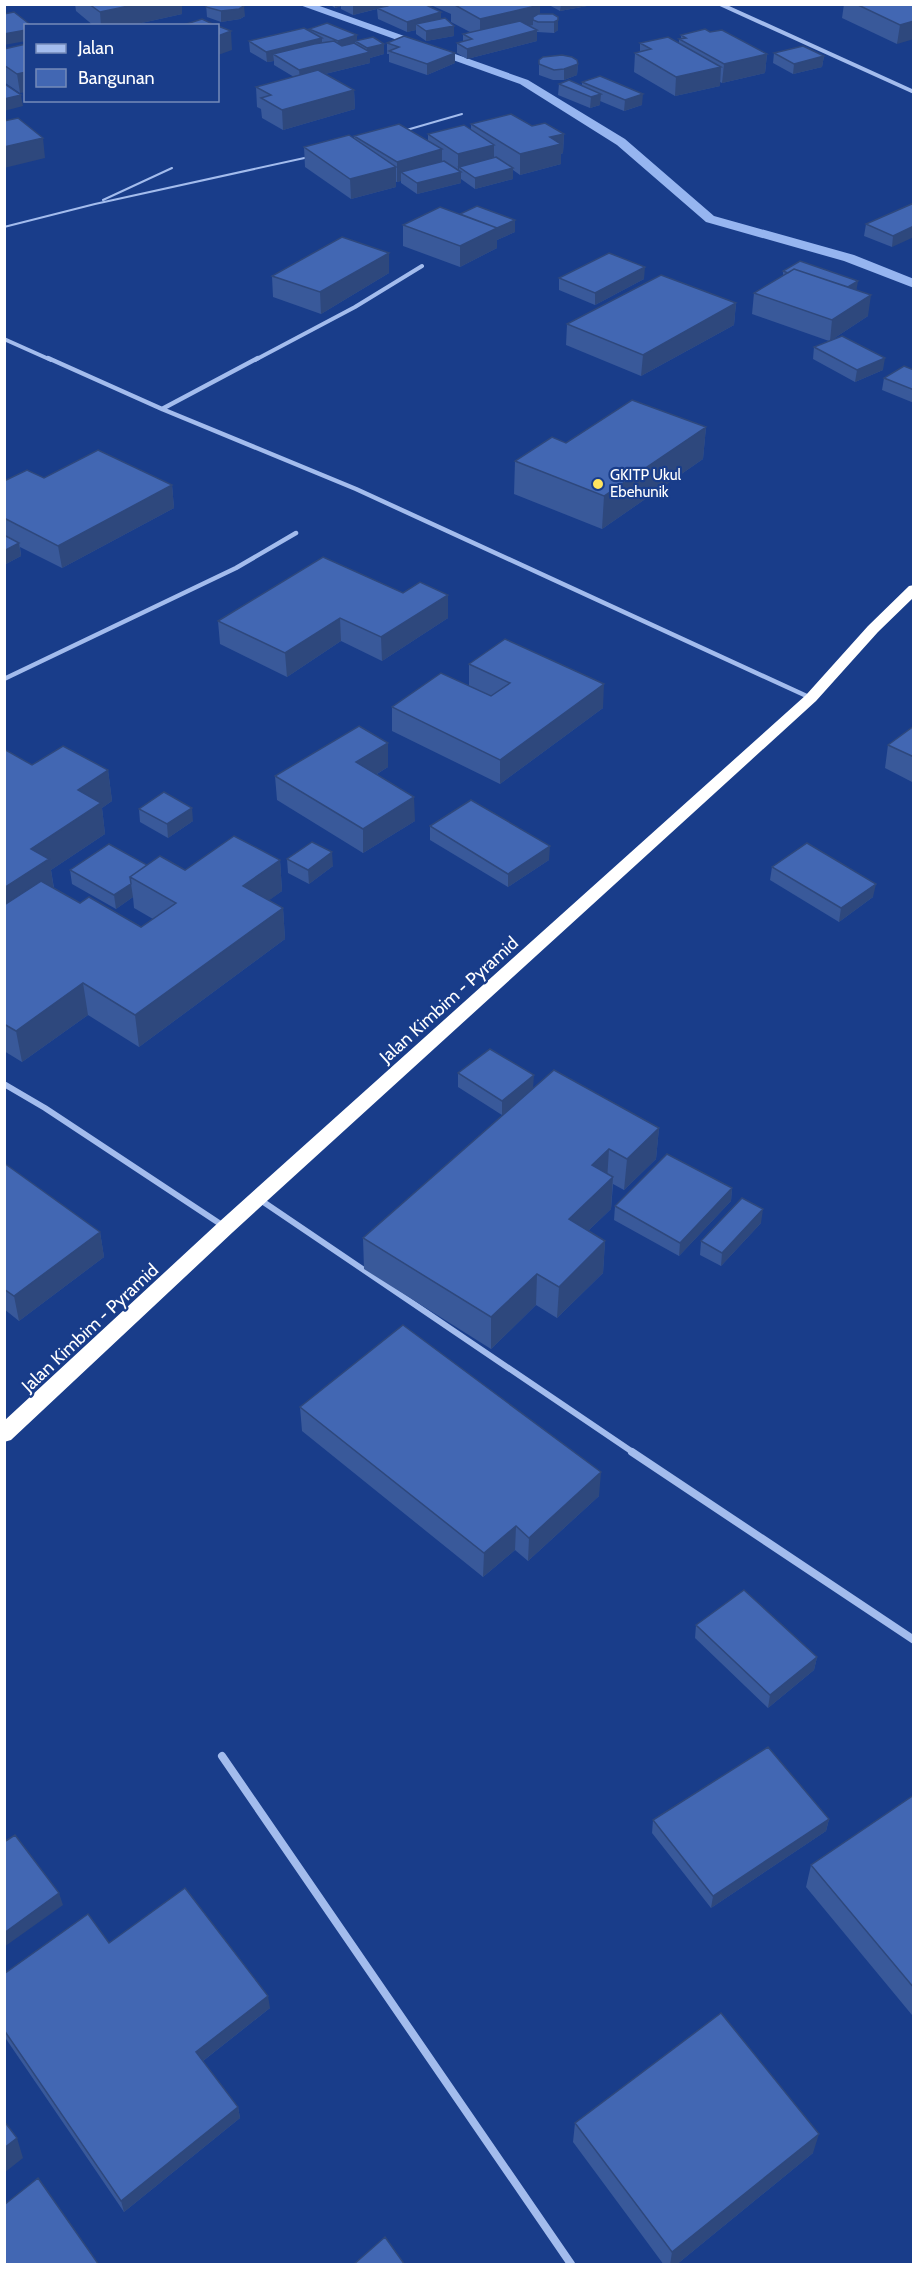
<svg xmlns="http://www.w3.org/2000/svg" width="918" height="2269" font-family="Cabin,sans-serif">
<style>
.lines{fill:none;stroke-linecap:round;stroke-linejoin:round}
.stream{fill:#96b5f0;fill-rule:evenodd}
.lane{stroke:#a3bced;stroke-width:2}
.street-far3{stroke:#a3bced;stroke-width:4}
.street-far2{stroke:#a3bced;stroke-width:4.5}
.street-far1{stroke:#a3bced;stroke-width:6}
.street{stroke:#a3bced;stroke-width:8}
.highway{fill:#fff;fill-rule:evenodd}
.wall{fill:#39599a}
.shaded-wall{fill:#2e487d}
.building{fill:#4267b3;stroke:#2e487d;stroke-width:1.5}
.poi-dot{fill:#ffe45f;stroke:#193d8a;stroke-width:2}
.labels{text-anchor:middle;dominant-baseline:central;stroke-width:4.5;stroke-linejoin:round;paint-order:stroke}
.far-poi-label{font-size:15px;fill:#fff;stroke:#193d8a;text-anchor:start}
.street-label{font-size:18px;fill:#fff;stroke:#193d8a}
</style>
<rect width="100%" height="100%" fill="#193d8a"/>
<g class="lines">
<!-- stream -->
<path class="stream" d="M297,4H314L528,80L625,139L714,216L854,255L914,279V288L844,261L706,222L617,145L520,84Z"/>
<!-- lane -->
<path class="lane" d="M403,131L462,114
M103,200L172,168
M4,227L95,204L309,157"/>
<!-- street-far3 -->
<path class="street-far3" d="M720,4L914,92
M4,339L51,360
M255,360L355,307L422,266"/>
<!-- street-far2 -->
<path class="street-far2" d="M48,358L162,409L356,489L811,698
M162,409L258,358
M4,679L236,568L296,533"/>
<!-- street-far1 -->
<path class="street-far1" d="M4,1084L45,1108L225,1227
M259,1199L634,1453"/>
<!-- street -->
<path class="street" d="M632,1452L914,1640
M222,1756L571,2264"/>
<!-- highway -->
<path class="highway" d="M914,585V597L878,632L816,701L233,1232L11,1440L4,1442V1421L219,1222L806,695L868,626L909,586Z"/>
</g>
<!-- wall -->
<path class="wall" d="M75,4H182V14L128,26H94L76,11Z
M206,4L245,16L240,19L221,22L207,17Z
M329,4H380V7H383V4L441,12V19L454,26V36L426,41L416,34V30L407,32L378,19L377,9L353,15L341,9V6L335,8Z
M433,4H540V14H553L558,30L554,33L537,32V41L467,59L457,53V43L463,41V34L470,32L451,22V14L433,6Z
M587,4V6L560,11L549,5Z
M844,4H914L897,44L842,18Z
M309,29L357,41L384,44V54L370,58V63L325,74L354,90L355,109L283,130L262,118L261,109L257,107L256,87L294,77L274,65V61L267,62L250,52L249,41L309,31Z
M710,32L767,54L765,73L722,83L720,82V86L675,96L634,72L635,53L640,52V43H679V39H681V35Z
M387,43L455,53V63L427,75L389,62V54H387Z
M26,44L20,93L4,82V49Z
M774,53L824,56L822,67L793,74L773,63Z
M539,60L578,64L577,75L564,80H553L539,75Z
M582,82L642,105L624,111L600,101V105L590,108L558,95L559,84L582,86Z
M471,124L532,126L564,134L563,153L561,154V164L520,175L513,170V179L475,189L461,179V183L417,194L401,183V181L396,182V187L351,199L305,167L304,147L354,139V136L428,141V134L471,130Z
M914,203L892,247L864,236L866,224Z
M460,214L515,220V232L497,240V248L460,267L403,246V225Z
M389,253V273L321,314L273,297L272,276Z
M783,271L857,290L868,316L830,341L883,370L855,382L813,359L814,347L829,341L752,314L754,293L783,276Z
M559,278L644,279L595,305L559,290Z
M736,303L734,325L641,376L566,345L567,324Z
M914,370V403L882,390L884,378Z
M706,427L703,459L602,529L514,494L515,461L566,443Z
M44,478L172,485L174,508L62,568L20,547L21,556L4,565V481Z
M403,593L448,595V618L382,661L341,641L287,677L220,644L218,621Z
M469,664L603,708L500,784L392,731V707L469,686Z
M914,726V783L885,768L888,745Z
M388,743V767L377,774L415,821L363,853L277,800L275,776Z
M4,749L32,765L108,770L112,801L102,808L105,834L51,870L54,888L80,903L141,927L153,919L134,908L133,897L116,909L72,884L70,870L147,865L185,870L280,860L282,891L269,900L283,908L285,939L139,1047L88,1015L22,1062L4,1051Z
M139,809L193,821L168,838L140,822Z
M430,826L549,860L508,887L430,840Z
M287,859L333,866L309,884L288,873Z
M772,867L873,897L839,922L770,880Z
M458,1073L533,1088L659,1128L656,1159L624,1190L613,1184L611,1209L588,1231L605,1241L603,1273L557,1318L536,1305L491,1349L364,1269L363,1238L529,1092L502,1115L458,1087Z
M4,1163L100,1232L104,1257L19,1321L4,1309Z
M732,1188L731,1201L679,1256L614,1220L615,1206Z
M761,1223L721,1266L700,1255L701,1241Z
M300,1407L599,1496L528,1561L515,1550L483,1577L302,1431Z
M696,1625L817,1657L814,1670L768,1708L695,1638Z
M914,1795V2014L912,2015L806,1887L811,1865Z
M829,1819L826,1831L711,1908L652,1833L653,1820Z
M109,1943L270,2008L203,2061L238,2107L240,2118L124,2212L4,2036V1974Z
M575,2123L813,2153L676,2265H664L573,2142Z"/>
<!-- shaded-wall -->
<path class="shaded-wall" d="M4,4H19L4,7Z
M138,4H182V14L128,26H101L100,12Z
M335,4H340L341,6L335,8Z
M380,4V8L353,15V5Z
M561,4H587V6L560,11Z
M540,5V22L533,20V25L480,38V19Z
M244,6L245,16L240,19L221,22V11Z
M441,12V22L416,24V30L407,32V22Z
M558,20V30L554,33V22Z
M914,21V39L897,44L900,25Z
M454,26V36L426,41V31Z
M26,30V41L4,45V34Z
M537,30V41L467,59V49Z
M231,31L232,50L218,55V36Z
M357,35V42L355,41V46L338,52V41Z
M322,38V48L273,54L274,61L267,62L266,52Z
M384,44V54L370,58V63L300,80L299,70L367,53V48Z
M455,53V63L427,75V64Z
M767,54L765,73L722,83L724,64Z
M824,56L822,67L793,74L794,64Z
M578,64L577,75L564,80V69Z
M721,67L720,86L675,96L676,77Z
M26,72V92L20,93L17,74Z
M354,90L355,109L283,130L282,110Z
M601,94L600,105L590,108L591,97Z
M643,94L642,105L624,111L625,100Z
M21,95L23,106L4,111V99Z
M564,134L563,153L561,154V164L520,175V154L550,137Z
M43,138L45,158L4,168V147Z
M494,145V165L459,167V172H461V183L417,194V183L458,172V154Z
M442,149V169L401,172V181L397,182V162Z
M396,167V187L351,199L350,179Z
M513,168V179L475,189V178Z
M515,220V232L497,240V248L460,267V246L497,228Z
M914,226V237L892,247L893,236Z
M389,253V273L321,314L320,292Z
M645,267L644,279L595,305V293Z
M858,281L856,293L841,291Z
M871,295L868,316L830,341L832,320Z
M736,303L734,325L641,376L643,355Z
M885,358L883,370L855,382L857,370Z
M706,427L703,459L602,529L604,496Z
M172,485L174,508L62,568L58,546Z
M19,543L21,556L4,565V551Z
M448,595V618L382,661L381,637Z
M340,618L341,641L287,677L285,653Z
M604,684L603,708L500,784V760Z
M388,743V767L357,786L356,762Z
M108,770L112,801L102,808L105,834L51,870L54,890L4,923V888L31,849L78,790Z
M414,797L415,821L363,853V829Z
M192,808L193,821L168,838L167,824Z
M550,846L549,860L508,887V874Z
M332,852L333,866L309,884L308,870Z
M280,860L282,891L246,917L243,886Z
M131,884L133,897L116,909L114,895Z
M876,884L873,897L839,922L841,908Z
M283,908L285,939L139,1047L135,1015Z
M83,983L88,1015L22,1062L16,1031Z
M534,1075L533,1088L502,1115V1101Z
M659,1128L656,1159L624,1190L627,1159Z
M609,1149L607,1181L592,1165Z
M613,1177L611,1209L567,1251L569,1219Z
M732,1188L731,1201L679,1256L680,1243Z
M763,1209L761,1223L721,1266L722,1253Z
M100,1232L104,1257L19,1321L14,1296Z
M605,1241L603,1273L557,1318L559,1287Z
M537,1274L536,1305L491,1349V1317Z
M601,1472L599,1496L528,1561L529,1538Z
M516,1526L515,1550L483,1577L484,1553Z
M817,1657L814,1670L768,1708L770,1695Z
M829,1819L826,1831L711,1908L713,1896Z
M59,1893L63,1905L4,1947V1933Z
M268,1996L270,2008L199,2064L196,2052Z
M238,2107L240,2118L124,2212L121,2201Z
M819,2134L813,2153L676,2265H670L672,2252Z
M17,2138L23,2158L4,2173V2148Z"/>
<!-- building -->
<path class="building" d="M89,4H138L100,12Z
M206,4H244V6L239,9L221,11L206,7Z
M384,4H424L441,12L407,22L377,8L387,6Z
M453,4H540V5L480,19Z
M856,4H914V21L900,25Z
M14,12L32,26H26V30L4,34V14Z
M538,14H553L558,17V20L554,22H538L533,20V17Z
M445,18L454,26L426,31L416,24Z
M202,19L217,26H180Z
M520,21L537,30L467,49L457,43L472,39L463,34Z
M327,23L357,35L338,41L309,29Z
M218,26L231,31L218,36Z
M304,28L322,38L266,52L249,41Z
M705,29L710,32L722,30L767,54L724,64L679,39L686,38L681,35Z
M404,36L455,53L427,64L389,51L399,47L387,43Z
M373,37L384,44L367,48L355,41Z
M668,37L721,67L676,77L635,53L651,49L640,43Z
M334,41L342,46L354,43L370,52L299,70L273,54L314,44Z
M26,44V72L17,74L4,65V49Z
M803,46L824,56L794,64L774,53Z
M562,55L572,57L577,60L578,64L564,69L554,70L539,64V60L543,57Z
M318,70L354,90L282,110L261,98L271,95L256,87Z
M600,76L643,94L625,100L582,82Z
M569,80L601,94L591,97L559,84Z
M4,85H6L21,95L4,99Z
M511,114L532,126L545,123L564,134L550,137L561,144L520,154L471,124Z
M18,118L43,138L4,147V121Z
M399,124L442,149L397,162L354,136Z
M464,125L494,145L458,154L428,134Z
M349,135L396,167L350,179L304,147Z
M496,157L513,168L475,178L459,167Z
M444,161L461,172L417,183L401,172Z
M914,203V226L893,236L866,224Z
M477,206L515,220L497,228L460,214Z
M440,207L497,228L460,246L403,225Z
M342,237L389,253L320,292L272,276Z
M609,253L645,267L595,293L559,278Z
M800,261L858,281L848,287L794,269L788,273L783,271Z
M794,269L871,295L832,320L754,293Z
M661,275L736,303L643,355L567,324Z
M842,336L885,358L857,370L814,347Z
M904,366L914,370V390L884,378Z
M632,400L706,427L604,496L515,461L552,437L566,443Z
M98,450L172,485L58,546L4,518V481L27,470L44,478Z
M4,535L19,543L4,551Z
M323,557L403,593L420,582L448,595L381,637L340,618L285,653L218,621Z
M505,639L604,684L500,760L392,707L441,673L491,696L510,683L469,664Z
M359,726L388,743L356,762L414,797L363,829L275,776Z
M914,726V757L888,745Z
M63,746L108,770L78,790L101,803L31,849L49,859L4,888V749L32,765Z
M164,792L192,808L167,824L139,809Z
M471,800L550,846L508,874L430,826Z
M234,836L280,860L243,886L283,908L135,1015L83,983L16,1031L4,1024V905L41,881L80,903L89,897L141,927L176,903L130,877L160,856L185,870Z
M312,842L332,852L308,870L287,859Z
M807,843L876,884L841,908L772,867Z
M109,844L147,865L130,877L131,884L114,895L70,870Z
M490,1049L534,1075L502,1101L458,1073Z
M554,1070L659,1128L627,1159L609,1149L592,1165L613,1177L569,1219L605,1241L559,1287L537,1274L491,1317L363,1238Z
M667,1154L732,1188L680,1243L615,1206Z
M4,1163L100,1232L14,1296L4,1289Z
M742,1198L763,1209L722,1253L701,1241Z
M403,1325L601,1472L529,1538L516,1526L484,1553L300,1407Z
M744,1590L817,1657L770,1695L696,1625Z
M768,1747L829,1819L713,1896L653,1820Z
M914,1795V1988L811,1865Z
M15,1835L59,1893L4,1933V1842Z
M185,1888L268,1996L196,2052L238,2107L121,2201L4,2030V1974L88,1914L109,1943Z
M721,2013L819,2134L672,2252L575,2123Z
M4,2121L17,2138L4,2148Z
M38,2178L99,2265H4V2205Z
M385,2237L405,2265H353Z"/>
<!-- markers -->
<circle class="poi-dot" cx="598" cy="484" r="6"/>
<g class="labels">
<!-- far-poi labels -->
<g class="far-poi-label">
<text x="610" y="475">GKITP Ukul<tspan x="610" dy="17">Ebehunik</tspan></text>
</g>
<!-- street labels -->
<g class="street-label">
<text transform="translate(449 1000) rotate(-42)">Jalan Kimbim - Pyramid</text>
<text transform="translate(90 1328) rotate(-43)">Jalan Kimbim - Pyramid</text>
</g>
</g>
<!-- border -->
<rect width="918" height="2269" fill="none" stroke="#ffffff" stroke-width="12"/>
<!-- legend -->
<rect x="24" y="24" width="195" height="78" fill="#193d8a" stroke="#758bb9" stroke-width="1.5"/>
<rect x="36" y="44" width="30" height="9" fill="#a3bced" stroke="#758bb9" stroke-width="1.5"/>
<text x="78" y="54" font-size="18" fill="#ffffff">Jalan</text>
<rect x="36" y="69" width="30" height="18" fill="#4267b3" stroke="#758bb9" stroke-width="1.5"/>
<text x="78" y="84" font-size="18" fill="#ffffff">Bangunan</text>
</svg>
